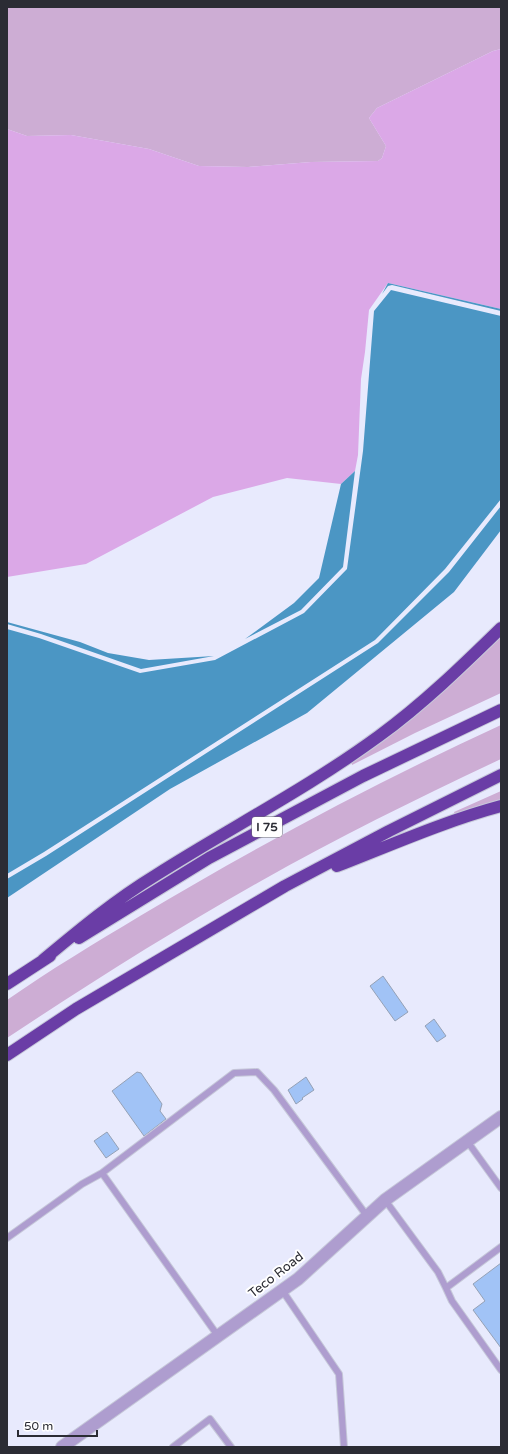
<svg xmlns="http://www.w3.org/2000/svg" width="508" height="1454" font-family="'Varela Round',sans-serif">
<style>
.green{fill:#cdadd4}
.forest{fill:#dba8e7}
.water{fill:#4b96c4}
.building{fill:#a1c3f6;stroke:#95a1b5}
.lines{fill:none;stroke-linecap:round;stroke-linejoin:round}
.lane-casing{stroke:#c6c8d9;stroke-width:8}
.street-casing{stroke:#c6c8d9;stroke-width:14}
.highway-casing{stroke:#c6c8d9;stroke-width:14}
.lane{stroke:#ae9dcf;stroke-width:6}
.street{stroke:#ae9dcf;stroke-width:12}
.highway{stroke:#6a3da6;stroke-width:12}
.labels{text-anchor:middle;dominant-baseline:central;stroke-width:4;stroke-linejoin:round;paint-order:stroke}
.shield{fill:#fff;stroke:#6b6b71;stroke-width:1}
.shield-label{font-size:12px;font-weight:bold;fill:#2b2c34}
.street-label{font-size:13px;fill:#2b2c34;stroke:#fff}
</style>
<rect width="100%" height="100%" fill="#e8eafd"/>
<!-- green -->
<path class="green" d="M7,7H501V49L493,51L377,108L369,118L386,146L382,158L378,161L311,162L248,167L199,166L149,149L71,135L27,136L7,129Z
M501,635V693L415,733L352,765L351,761Z
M501,725V759C420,797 339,837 261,881C174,930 90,983 7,1038V1000C50,970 95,943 140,916C257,846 377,782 501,725Z
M501,791V802L455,816L454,812Z"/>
<!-- forest -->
<path class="forest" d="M501,49V309L388,283L369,310L365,352L361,379L358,455L355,471L341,484L287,478L213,497L86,564L7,577V129L27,136L71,135L149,149L199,166L248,167L311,162L378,161L382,158L386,146L369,118L377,108L493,51Z"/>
<!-- water -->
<path class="water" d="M388,283L501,309V311L392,285L388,286L382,294Z
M391,290L501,316V499L445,569L375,640L44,852L7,874V629L39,638L140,673L215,660L304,613L347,569L363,451L374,311Z
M355,471L343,567L301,610L245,639L294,603L319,578L341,484Z
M501,506V530L454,592L307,713L170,789L7,898V879L46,856L378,643L449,572Z
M7,622L80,642L108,653L149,660L214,656L141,669L41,634L7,624Z"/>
<!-- building -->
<path class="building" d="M383,976L408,1012L395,1021L370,986Z
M434,1019L446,1036L437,1042L425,1026Z
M137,1072L141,1073L162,1104L160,1111L166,1119L144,1136L112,1091Z
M306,1077L314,1090L302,1098L303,1099L296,1104L288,1090Z
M107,1132L119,1149L106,1158L94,1141Z
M501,1263V1348L473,1310L485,1301L473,1284Z"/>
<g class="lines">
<defs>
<path id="lane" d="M467,1141L501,1188
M102,1173L218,1336
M385,1200L438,1272L446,1288L452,1301L501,1370
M7,1238L82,1184L102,1173L234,1073L257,1072L274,1090L367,1216
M446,1288L501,1247
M282,1290L339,1374L344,1447
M173,1447L210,1419L231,1447"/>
<path id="street" d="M62,1447L298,1279L385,1200L501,1117"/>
<path id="highway" d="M337,866C391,845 445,821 501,806
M79,938L209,858L363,776L501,710
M43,960C79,930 115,900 156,875C230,828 308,788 379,736C423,704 462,666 501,628
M7,984L50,956
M7,1055L76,1009L285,886L389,831L501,775"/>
</defs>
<!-- lane casing -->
<use href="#lane" class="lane-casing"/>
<!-- street casing -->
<use href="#street" class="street-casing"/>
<!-- highway casing -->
<use href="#highway" class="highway-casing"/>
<!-- lane -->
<use href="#lane" class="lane"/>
<!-- street -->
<use href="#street" class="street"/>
<!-- highway -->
<use href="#highway" class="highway"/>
</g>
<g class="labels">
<!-- shield labels -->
<rect class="shield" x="252" y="817" width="30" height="20" rx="3"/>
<g class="shield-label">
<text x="267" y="827">I 75</text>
</g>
<!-- street labels -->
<g class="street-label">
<text transform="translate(276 1275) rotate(-38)">Teco Road</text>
</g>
</g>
<!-- border -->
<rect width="508" height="1454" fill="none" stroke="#2b2c34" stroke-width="16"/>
<!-- scale -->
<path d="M18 1430v6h79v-6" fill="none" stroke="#2b2c34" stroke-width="2"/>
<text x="24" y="1430" font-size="12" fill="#2b2c34" stroke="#ffffff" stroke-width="3" paint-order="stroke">50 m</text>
</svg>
